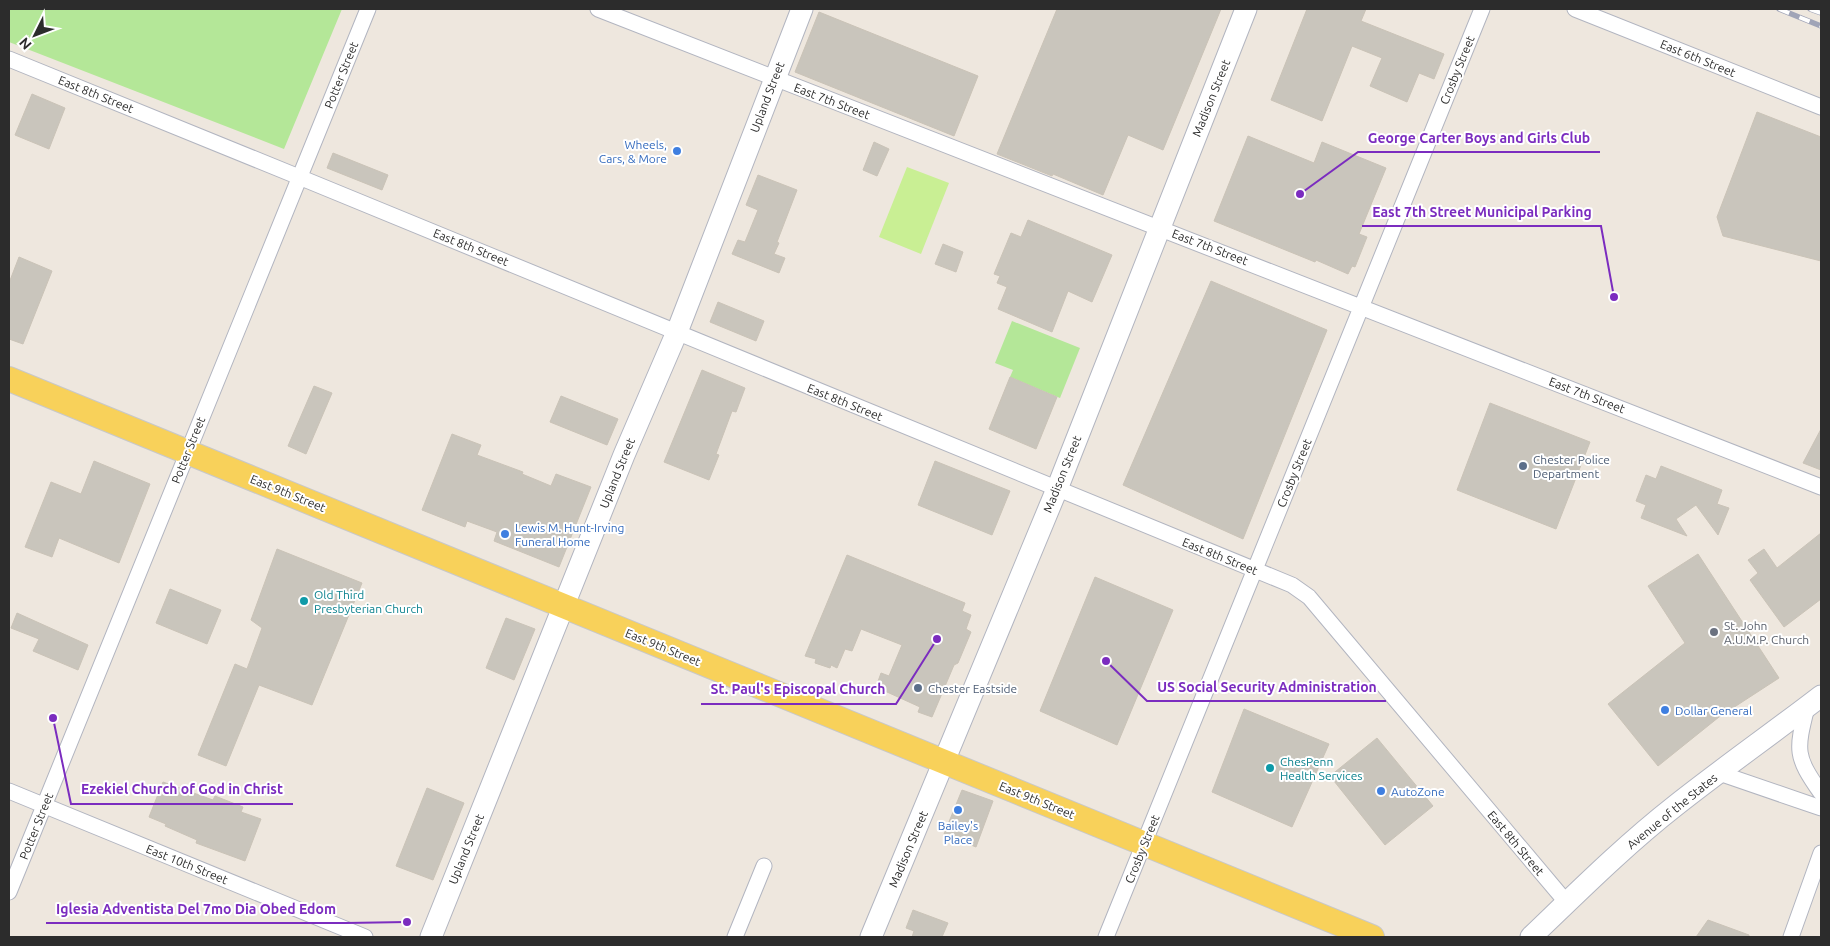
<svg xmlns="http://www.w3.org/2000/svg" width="1830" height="946" font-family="Ubuntu,sans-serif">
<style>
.green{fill:#b4e798}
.pitch{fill:#c9ef94}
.building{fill:#c9c5bc;stroke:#cac3b7}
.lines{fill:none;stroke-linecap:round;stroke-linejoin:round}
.street-casing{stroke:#b2b5c0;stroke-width:17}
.secondary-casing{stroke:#b2b5c0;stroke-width:23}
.primary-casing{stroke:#c8c8c8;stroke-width:26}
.street{stroke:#fff;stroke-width:15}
.secondary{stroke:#fff;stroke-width:21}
.primary{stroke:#f8d15a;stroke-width:24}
.rail-casing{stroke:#a0a4b7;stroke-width:5.5}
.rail{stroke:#fff;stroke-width:4;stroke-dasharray:11;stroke-linecap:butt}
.shop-dot{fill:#3f7fe0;stroke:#fff;stroke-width:2}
.service-dot{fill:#5c6f8a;stroke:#fff;stroke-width:2}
.culture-dot{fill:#0f9aa8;stroke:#fff;stroke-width:2}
.worship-dot{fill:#6b7280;stroke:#fff;stroke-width:2}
.labels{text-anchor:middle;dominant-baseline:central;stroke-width:4;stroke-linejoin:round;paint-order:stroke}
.street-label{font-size:12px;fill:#2c2c2c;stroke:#fff}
.shop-label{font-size:12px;fill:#366cbe;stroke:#fff;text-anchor:start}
.service-label{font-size:12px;fill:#4e5e75;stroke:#fff;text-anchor:start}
.culture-label{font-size:12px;fill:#0d838f;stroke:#fff;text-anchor:start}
.worship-label{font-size:12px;fill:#5b616d;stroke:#fff;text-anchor:start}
.leader{fill:none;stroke:#7b2cbf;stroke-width:2}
.callout-dot{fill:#7b2cbf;stroke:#fff;stroke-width:2}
.callout-label{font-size:14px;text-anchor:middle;font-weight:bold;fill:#7b2cbf;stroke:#fff;stroke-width:4;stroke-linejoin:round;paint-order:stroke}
</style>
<rect width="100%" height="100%" fill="#eee7de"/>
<!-- green -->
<path class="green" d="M9,9H342L284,149L9,42Z
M1012,321L1080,348L1060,398L1010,377L1013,370L995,363Z"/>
<!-- pitch -->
<path class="pitch" d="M907,167L949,183L921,254L879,237Z"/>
<!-- building -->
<path class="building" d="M1057,9H1221L1163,150L1128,135L1103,195L1053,174L1052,176L997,154Z
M1307,9H1366L1361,21L1444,54L1434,79L1419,73L1407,102L1370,86L1382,58L1352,46L1322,121L1271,100Z
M819,12L978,76L954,136L795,72Z
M32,94L65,108L49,149L15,135Z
M1757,112L1821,137V261L1723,236L1717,217Z
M1248,136L1314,163L1322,142L1386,168L1359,234L1367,237L1355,267L1352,266L1348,274L1316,260L1315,262L1214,221Z
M874,142L889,149L877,176L863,170Z
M333,153L388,175L382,190L327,168Z
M758,175L797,190L777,242L779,243L774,254L785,258L779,273L732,254L738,240L745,242L758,210L746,205Z
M1028,220L1112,255L1092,302L1068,291L1052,332L998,309L1007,287L997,283L1000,276L994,274L1011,233L1021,237Z
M943,244L963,252L956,272L935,264Z
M19,257L52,271L23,344L9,339V283Z
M1211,281L1327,330L1243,539L1123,485Z
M718,302L764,321L756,341L710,322Z
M702,370L745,388L736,412L732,411L716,454L719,455L709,480L664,462Z
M1010,377L1057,397L1036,449L989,429Z
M314,386L332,393L306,454L288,446Z
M561,396L618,419L607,445L550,422Z
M1490,403L1590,442L1556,529L1457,490Z
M1821,429V470L1803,463Z
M452,434L481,445L477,455L523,472L522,474L551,486L556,474L591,487L559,567L494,541L497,532L467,521L465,527L422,510Z
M94,461L150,484L119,563L59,538L52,557L25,547L51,482L81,494Z
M935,461L1010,491L992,535L918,505Z
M1661,466L1722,490L1717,504L1729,508L1718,535L1696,505L1676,519L1687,536L1641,518L1646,505L1636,501L1646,475L1656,479Z
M1821,533V599L1784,627L1750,580L1758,573L1748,560L1764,549L1777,568Z
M277,549L362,583L312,705L259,685L226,766L198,755L235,664L247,669L262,628L251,620Z
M1698,554L1779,678L1719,717L1658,766L1608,704L1685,643L1648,586Z
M847,555L965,603L962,611L971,615L966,629L971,632L958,663L954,665L932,717L918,712L920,707L876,687L881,673L889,676L902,645L861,629L852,651L845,649L837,668L831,665L830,668L815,663L816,659L805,656Z
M1095,577L1173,610L1117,745L1040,711Z
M170,589L221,610L207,644L156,623Z
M17,613L88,645L78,670L33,651L39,639L11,628Z
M506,618L535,629L514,680L486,668Z
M1244,709L1329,744L1292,827L1212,792Z
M1377,738L1433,806L1385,845L1330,776Z
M163,782L213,800L215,796L243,807L241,812L261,819L245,861L196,843L197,840L165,826L166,824L149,817Z
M427,788L464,803L433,880L396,866Z
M962,790L993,801L976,847L944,834Z
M913,910L948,923L942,937H912L914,931L906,928Z
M1708,920L1749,935V937H1696Z"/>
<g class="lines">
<defs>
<path id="street" d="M598,9L1821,487
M1575,9L1821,107
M9,59L299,177L1292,585L1309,597L1567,903
M1807,707C1796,751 1795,756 1821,793
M1719,773L1821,808
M9,791L365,937
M9,892L368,9
M735,937L764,866
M1106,937L1482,9
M1791,937L1821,853"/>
<path id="secondary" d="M431,937L624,455L677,332L802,9
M871,937L1057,489L1246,9
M1531,937C1578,892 1624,846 1675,806C1723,768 1773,733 1821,696"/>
<path id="primary" d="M9,379L1372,937"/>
</defs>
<!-- street casing -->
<use href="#street" class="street-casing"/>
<!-- secondary casing -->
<use href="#secondary" class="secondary-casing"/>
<!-- primary casing -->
<use href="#primary" class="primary-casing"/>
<!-- street -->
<use href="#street" class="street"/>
<!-- secondary -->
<use href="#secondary" class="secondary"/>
<!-- primary -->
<use href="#primary" class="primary"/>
<defs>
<path id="rail" d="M1779,9L1821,26
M1810,9L1821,13"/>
</defs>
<!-- rail casing -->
<use href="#rail" class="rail-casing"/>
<!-- rail -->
<use href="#rail" class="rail"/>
</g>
<!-- markers -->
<g class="shop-dot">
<circle cx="677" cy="151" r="5"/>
<circle cx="505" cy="534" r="5"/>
<circle cx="1665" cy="710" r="5"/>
<circle cx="1381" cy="791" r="5"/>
<circle cx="958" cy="810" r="5"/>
</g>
<g class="service-dot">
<circle cx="1523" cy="466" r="5"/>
<circle cx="918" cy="688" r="5"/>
</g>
<g class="culture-dot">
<circle cx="304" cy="601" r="5"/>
<circle cx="1270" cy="768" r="5"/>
</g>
<circle class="worship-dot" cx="1714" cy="632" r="5"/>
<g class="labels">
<!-- street labels -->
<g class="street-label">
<text transform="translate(1698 58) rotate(22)">East 6th Street</text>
<text transform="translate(1457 70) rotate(-68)">Crosby Street</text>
<text transform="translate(341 75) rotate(-68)">Potter Street</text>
<text transform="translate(96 94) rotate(22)">East 8th Street</text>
<text transform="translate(767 97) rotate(-69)">Upland Street</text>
<text transform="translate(1211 98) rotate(-68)">Madison Street</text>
<text transform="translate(832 101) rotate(21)">East 7th Street</text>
<text transform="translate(471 247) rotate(22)">East 8th Street</text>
<text transform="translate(1210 247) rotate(21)">East 7th Street</text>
<text transform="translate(1587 395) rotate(21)">East 7th Street</text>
<text transform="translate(845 402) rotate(22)">East 8th Street</text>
<text transform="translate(188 450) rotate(-68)">Potter Street</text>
<text transform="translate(617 473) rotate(-68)">Upland Street</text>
<text transform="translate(1294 473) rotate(-68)">Crosby Street</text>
<text transform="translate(1062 474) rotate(-68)">Madison Street</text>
<text transform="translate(288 493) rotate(22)">East 9th Street</text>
<text transform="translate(1220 556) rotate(22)">East 8th Street</text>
<text transform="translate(663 647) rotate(22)">East 9th Street</text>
<text transform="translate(1037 800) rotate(22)">East 9th Street</text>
<text transform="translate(1672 811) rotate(-39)">Avenue of the States</text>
<text transform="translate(36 826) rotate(-68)">Potter Street</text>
<text transform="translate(1516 843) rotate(50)">East 8th Street</text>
<text transform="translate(466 849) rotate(-68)">Upland Street</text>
<text transform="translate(908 849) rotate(-67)">Madison Street</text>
<text transform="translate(1142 849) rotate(-68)">Crosby Street</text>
<text transform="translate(187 864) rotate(22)">East 10th Street</text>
</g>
<!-- shop labels -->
<g class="shop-label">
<text x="667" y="144" text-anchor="end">Wheels,<tspan x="667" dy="14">Cars, &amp; More</tspan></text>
<text x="515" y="527">Lewis M. Hunt-Irving<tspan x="515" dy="14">Funeral Home</tspan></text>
<text x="1675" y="710">Dollar General</text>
<text x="1391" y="791">AutoZone</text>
<text x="958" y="825" text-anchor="middle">Bailey's<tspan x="958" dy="14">Place</tspan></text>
</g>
<!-- service labels -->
<g class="service-label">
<text x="1533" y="459">Chester Police<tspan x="1533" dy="14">Department</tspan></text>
<text x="928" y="688">Chester Eastside</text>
</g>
<!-- culture labels -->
<g class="culture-label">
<text x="314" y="594">Old Third<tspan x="314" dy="14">Presbyterian Church</tspan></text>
<text x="1280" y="761">ChesPenn<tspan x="1280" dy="14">Health Services</tspan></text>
</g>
<!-- worship labels -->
<g class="worship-label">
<text x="1724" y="625">St. John<tspan x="1724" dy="14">A.U.M.P. Church</tspan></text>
</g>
</g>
<!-- callouts -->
<path class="leader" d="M1300 194L1358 152H1600M1614 297L1601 226H1362M1106 661L1147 701H1386M937 639L896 704H701M53 718L71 804H293M407 922L346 923H46"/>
<g class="callout-dot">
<circle cx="1300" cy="194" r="5"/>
<circle cx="1614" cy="297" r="5"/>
<circle cx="1106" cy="661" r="5"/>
<circle cx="937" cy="639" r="5"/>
<circle cx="53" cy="718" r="5"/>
<circle cx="407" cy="922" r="5"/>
</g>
<g class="callout-label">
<text x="1479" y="143">George Carter Boys and Girls Club</text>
<text x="1482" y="217">East 7th Street Municipal Parking</text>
<text x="1267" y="692">US Social Security Administration</text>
<text x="798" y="694">St. Paul's Episcopal Church</text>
<text x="182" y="794">Ezekiel Church of God in Christ</text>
<text x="196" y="914">Iglesia Adventista Del 7mo Dia Obed Edom</text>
</g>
<!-- border -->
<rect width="1830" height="946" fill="none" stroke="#2c2c2c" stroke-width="20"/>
<!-- north arrow -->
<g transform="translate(35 35) rotate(228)" stroke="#ffffff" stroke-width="4" paint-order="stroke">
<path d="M0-4L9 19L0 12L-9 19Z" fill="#2c2c2c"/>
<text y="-8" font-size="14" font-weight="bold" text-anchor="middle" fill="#2c2c2c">N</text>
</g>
</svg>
